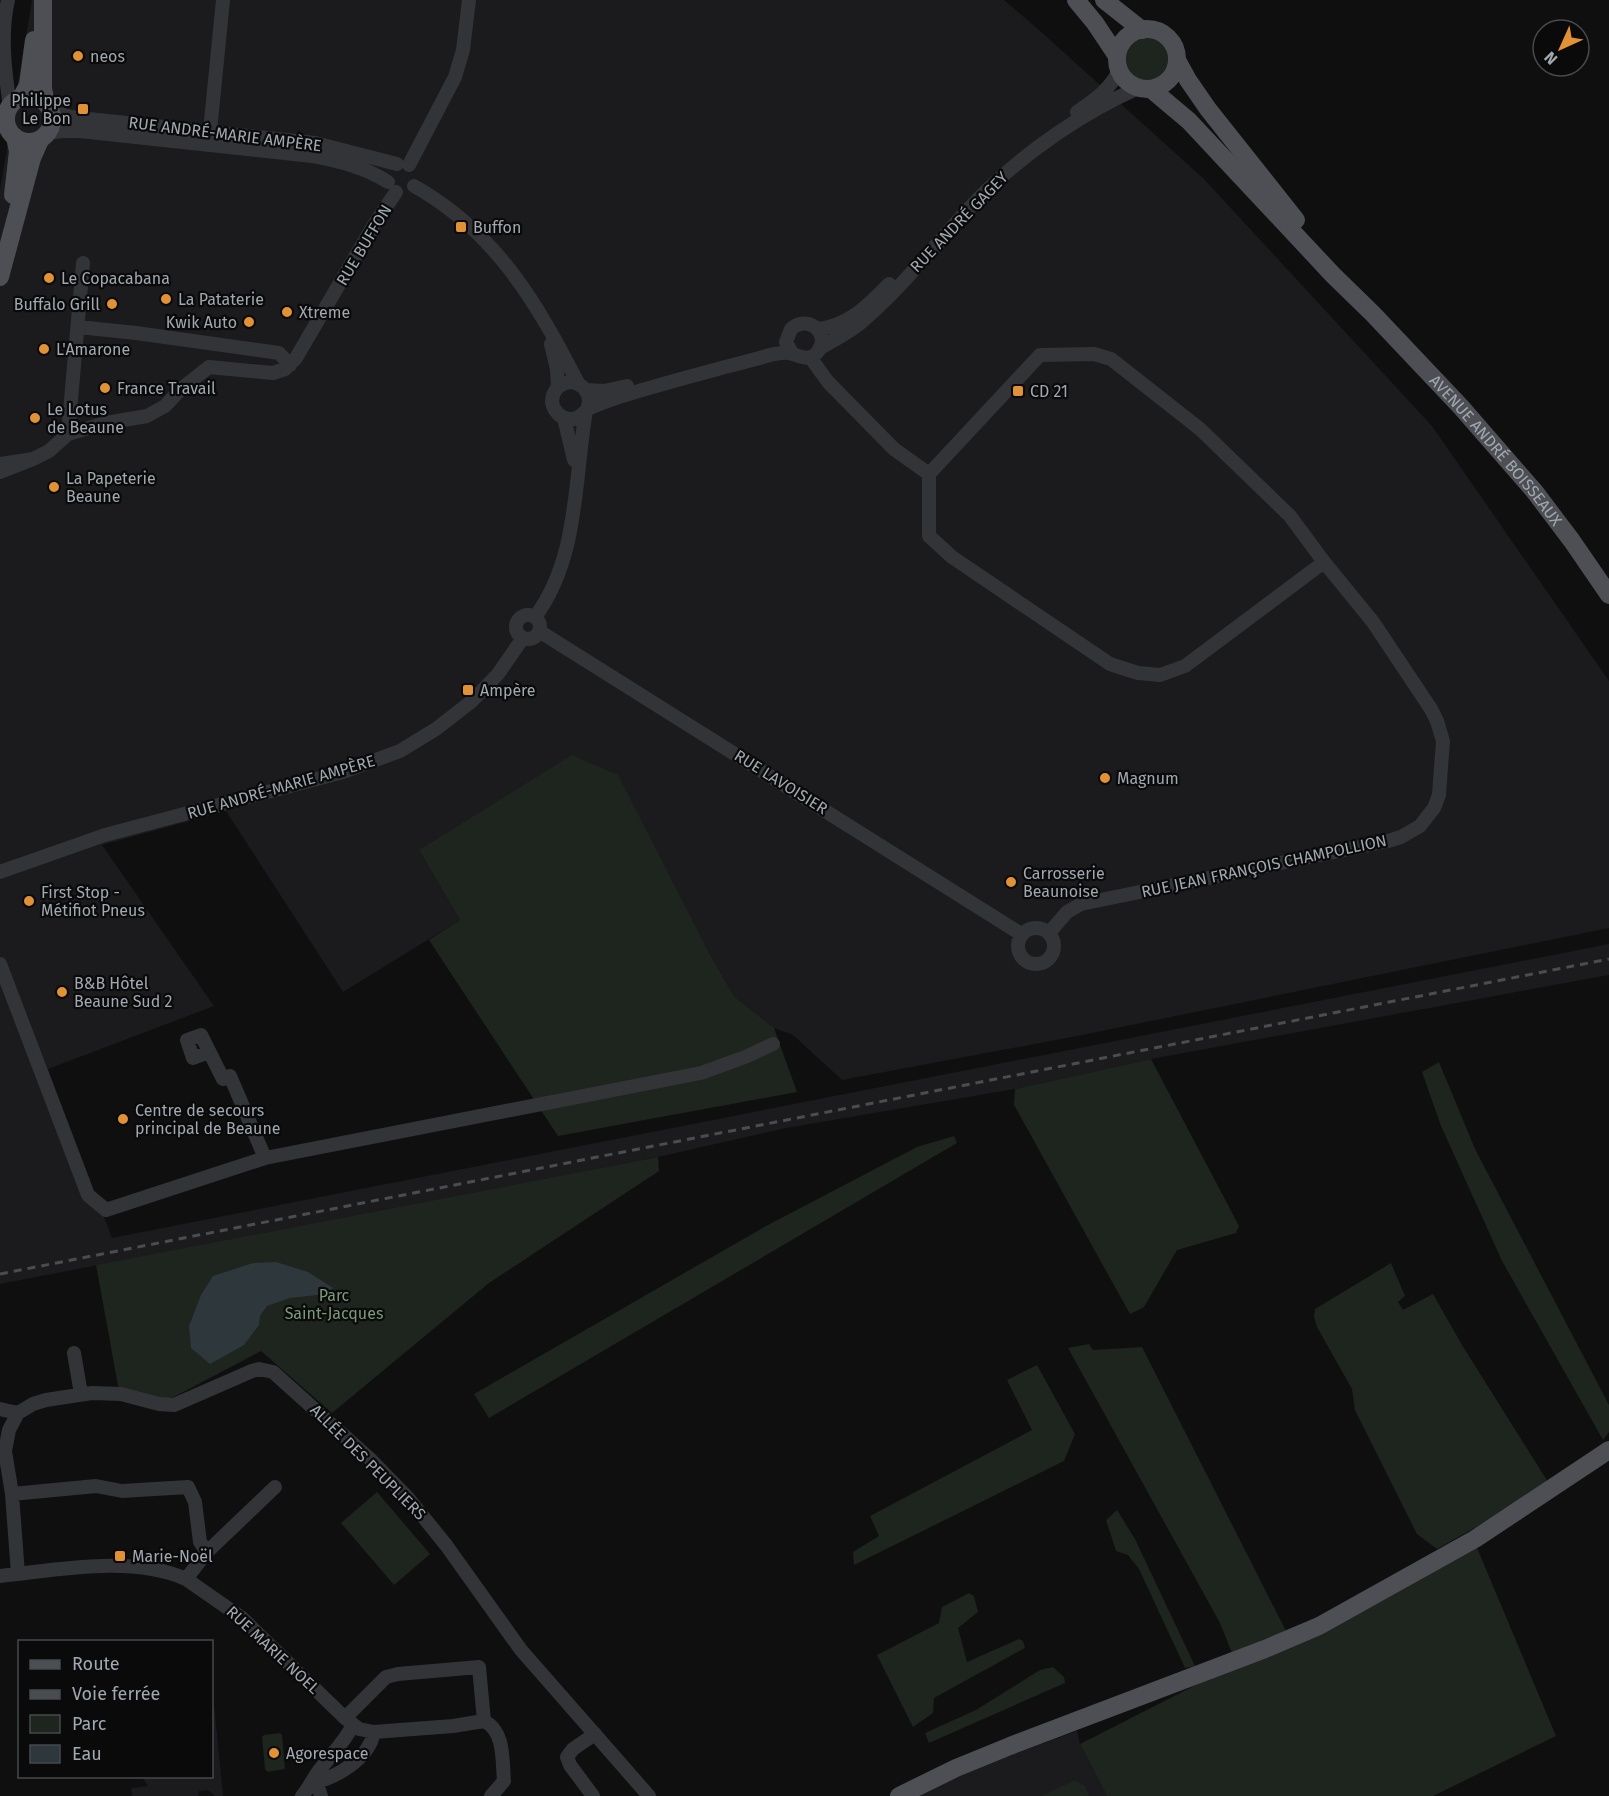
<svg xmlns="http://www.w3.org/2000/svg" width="1609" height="1796" font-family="'Fira Sans',sans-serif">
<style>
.built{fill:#1b1b1d}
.green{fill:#1e241e}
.water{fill:#2e373c}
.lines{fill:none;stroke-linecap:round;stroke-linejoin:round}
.minor{stroke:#323437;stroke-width:14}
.major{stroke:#4d4f54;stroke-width:18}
.rail{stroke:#4a4c50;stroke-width:3;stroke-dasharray:8 6;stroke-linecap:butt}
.poi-dot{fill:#e19136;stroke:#0a0a0b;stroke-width:2}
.labels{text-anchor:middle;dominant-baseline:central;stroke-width:4.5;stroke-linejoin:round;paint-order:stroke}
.poi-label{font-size:16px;fill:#a1a8b0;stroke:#0a0a0b;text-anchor:start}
.street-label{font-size:16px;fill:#a1a8b0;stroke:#0a0a0b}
.park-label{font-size:16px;fill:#7c9a79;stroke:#0a0a0b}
</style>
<rect width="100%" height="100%" fill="#0f0f10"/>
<!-- built -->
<path class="built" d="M32,0H1004L1039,30L1204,179L1432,426L1609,681V928L1077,1036L842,1080L793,1035L774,1028L734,996L708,951L419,850L460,920L343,992L226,811L102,845L214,1006L48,1069L112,1238L1609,944V975L1151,1059L1015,1089L786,1128L658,1157L0,1284V189Z
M214,1704L223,1796H215L208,1790L199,1791L198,1796H132L131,1788L148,1786L142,1777L212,1776V1705Z
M1077,1731L1080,1744L1107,1796H915L941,1781Z"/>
<!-- green -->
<path class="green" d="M1126 59a21 21 0 1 1 42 0a21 21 0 1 1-42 0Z
M572,755L618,775L708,951L734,996L774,1028L797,1092L558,1136L429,940L460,920L419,850Z
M1151,1059L1239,1226L1236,1233L1177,1250L1144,1307L1130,1314L1014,1105L1015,1089Z
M1439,1062L1475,1149L1609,1405V1432L1603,1440L1502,1261L1441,1126L1422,1072Z
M954,1136L957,1143L489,1418L474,1394L766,1226L917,1147Z
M658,1157L659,1171L489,1283L332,1413L261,1351L168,1400L119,1391L96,1265Z
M1391,1263L1405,1296L1398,1302L1403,1310L1433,1294L1462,1345L1548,1482L1512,1507L1437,1549L1417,1534L1355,1410L1352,1389L1317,1327L1314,1316L1315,1309Z
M1089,1344L1093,1350L1142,1347L1286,1631L1232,1653L1220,1623L1068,1348Z
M1037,1365L1075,1434L1064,1461L854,1565L853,1552L879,1536L870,1516L1032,1430L1007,1380Z
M377,1492L430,1554L394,1585L341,1523Z
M1117,1510L1135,1539L1195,1666L1185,1668L1139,1569L1128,1555L1116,1551L1106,1520Z
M1475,1543L1556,1736L1433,1796H1107L1080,1744Z
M969,1593L974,1596L978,1612L958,1628L967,1662L1019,1639L1023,1641L1025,1648L934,1698L933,1713L913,1727L877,1655L939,1623L942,1607Z
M1053,1667L1064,1677L1065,1683L929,1743L925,1733L976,1710L1040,1670Z
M280,1733L282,1735L285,1769L268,1772L265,1769L262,1737L264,1735Z
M1075,1780L1085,1786L1089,1796H1042Z"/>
<!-- water -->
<path class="water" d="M276,1262L308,1272L333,1288L326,1294L290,1298L267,1306L260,1316L259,1325L244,1345L210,1364L191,1348L189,1326L201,1295L213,1276L253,1263Z"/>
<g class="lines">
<!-- minor -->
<path class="minor" d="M8,0C0,35 5,72 10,107
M51,111L70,117L315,143L397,164
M1077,112C1094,100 1111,89 1119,70
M210,131L223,0
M48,133L62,131H80L312,156C338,161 365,167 388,182
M409,165L455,77L463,50L469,0
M414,186C496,232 537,303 578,383
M78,327L136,333L279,353L290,365
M817,329C848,327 868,305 889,284
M551,344L557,369L558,387
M819,349C835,339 851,332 865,319C910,280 945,231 987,190C1030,149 1084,112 1138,88
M810,357L828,382L894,449L929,474
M586,390L604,391L627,386
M587,410C597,386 565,371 554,393C548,405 558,419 571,419C580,419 583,412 590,408C598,404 607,401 616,398C667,382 719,369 770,355C776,354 783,352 789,353C800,355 810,364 819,350C830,332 807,314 791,329L786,342L792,353
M564,418L574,460
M68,434L83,263
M33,459L49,451L68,434L106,423L147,416L165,406L181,389L209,367L273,373L285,369L296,358L372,228L396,192
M0,464L33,459L0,472
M929,474L1040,355L1094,354L1111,359L1200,429L1290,516L1324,562L1373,622L1431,709L1437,721L1443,741L1439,795L1434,808L1420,826L1401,837L1388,841L1081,904L1067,912L1049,933
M929,474V536L952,557L1110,664L1138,673L1160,675L1185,666L1324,562
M516 627a12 12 0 1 1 24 0a12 12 0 1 1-24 0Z
M535,617C579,558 574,480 586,411
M539,631L1021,934
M0,872L105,835L343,772L400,751L436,729L472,701L498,674L523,638
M1018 946a18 18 0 1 1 36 0a18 18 0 1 1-36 0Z
M0,964L88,1195L106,1210L265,1158L701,1073L745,1057L773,1044
M209,1052L193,1058L187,1040L201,1035L223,1079L230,1076L265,1158
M74,1353L81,1394
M0,1409L18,1413
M12,1494L96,1486L122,1491L188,1487L195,1502L200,1542L207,1552
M18,1574L12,1494L5,1451L9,1430L18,1413L33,1404L46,1400L92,1393L121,1394L159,1404L174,1405L252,1371L259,1369L273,1372L370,1459L408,1498L446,1545L521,1650L649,1796
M0,1576C58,1570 131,1555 186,1579L242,1618L345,1718L359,1729L374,1732L453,1726L484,1721
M186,1579L207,1552L275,1487
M345,1718L386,1677L398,1674L479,1667L484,1721
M484,1721C505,1731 502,1760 504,1781L491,1796
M313,1783C337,1777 369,1759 374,1732
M313,1783L319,1790L321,1796
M302,1796C309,1788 312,1780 318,1772C330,1756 344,1743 353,1725
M593,1796L570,1765L567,1757L573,1749L595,1734"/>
<!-- major -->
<g class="major">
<path d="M43,0V89L46,103"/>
<path d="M1076,0L1095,23L1117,56"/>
<path d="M1104,0L1142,30"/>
<circle cx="1147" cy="59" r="30"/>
<path d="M1177,60L1188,80L1208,109L1296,220"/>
<path id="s1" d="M1151,89L1189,121L1333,275L1373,314L1461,407L1535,492L1572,541L1609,595"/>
<circle cx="29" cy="119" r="23"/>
<path d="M21,98L28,85L34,40"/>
<path d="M13,195L18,151L15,137"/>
<path d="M0,277L32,158L40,140"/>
<path d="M899,1796L956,1768L1010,1746L1265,1649L1319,1626L1475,1539L1609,1450"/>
</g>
<!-- rail -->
<path class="rail" d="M0,1274L1609,959"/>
</g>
<!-- markers -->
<g class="poi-dot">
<circle cx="78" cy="56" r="6"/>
<rect x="77" y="103" width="12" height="12" rx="3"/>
<rect x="455" y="221" width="12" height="12" rx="3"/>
<circle cx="49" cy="278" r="6"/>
<circle cx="166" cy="299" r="6"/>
<circle cx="112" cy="304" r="6"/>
<circle cx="287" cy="312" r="6"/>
<circle cx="249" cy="322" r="6"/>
<circle cx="44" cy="349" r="6"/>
<circle cx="105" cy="388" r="6"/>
<rect x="1012" y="385" width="12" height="12" rx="3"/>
<circle cx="35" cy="418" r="6"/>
<circle cx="54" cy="487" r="6"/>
<rect x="462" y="684" width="12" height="12" rx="3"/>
<circle cx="1105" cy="778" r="6"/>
<circle cx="1011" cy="882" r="6"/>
<circle cx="29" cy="901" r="6"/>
<circle cx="62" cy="992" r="6"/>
<circle cx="123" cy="1119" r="6"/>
<rect x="114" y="1550" width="12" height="12" rx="3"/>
<circle cx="274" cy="1753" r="6"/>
</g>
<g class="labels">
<!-- poi labels -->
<g class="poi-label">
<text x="90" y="56">neos</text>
<text x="71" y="100" text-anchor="end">Philippe<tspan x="71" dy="18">Le Bon</tspan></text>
<text x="473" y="227">Buffon</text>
<text x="61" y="278">Le Copacabana</text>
<text x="178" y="299">La Pataterie</text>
<text x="100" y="304" text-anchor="end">Buffalo Grill</text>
<text x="299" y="312">Xtreme</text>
<text x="237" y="322" text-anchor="end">Kwik Auto</text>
<text x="56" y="349">L'Amarone</text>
<text x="117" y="388">France Travail</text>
<text x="1030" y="391">CD 21</text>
<text x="47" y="409">Le Lotus<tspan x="47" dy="18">de Beaune</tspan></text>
<text x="66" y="478">La Papeterie<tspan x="66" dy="18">Beaune</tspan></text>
<text x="480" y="690">Ampère</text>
<text x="1117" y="778">Magnum</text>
<text x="1023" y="873">Carrosserie<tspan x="1023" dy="18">Beaunoise</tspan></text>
<text x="41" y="892">First Stop -<tspan x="41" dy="18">Métifiot Pneus</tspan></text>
<text x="74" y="983">B&amp;B Hôtel<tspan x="74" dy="18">Beaune Sud 2</tspan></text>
<text x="135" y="1110">Centre de secours<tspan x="135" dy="18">principal de Beaune</tspan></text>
<text x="132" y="1556">Marie-Noël</text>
<text x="286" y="1753">Agorespace</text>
</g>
<!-- street labels -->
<g class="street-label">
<text transform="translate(225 134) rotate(7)">RUE ANDRÉ-MARIE AMPÈRE</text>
<text transform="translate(959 222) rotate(-46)">RUE ANDRÉ GAGEY</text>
<text transform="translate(364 245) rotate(-59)">RUE BUFFON</text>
<text stroke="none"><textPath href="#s1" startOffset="500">AVENUE ANDRÉ BOISSEAUX</textPath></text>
<text transform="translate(781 782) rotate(32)">RUE LAVOISIER</text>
<text transform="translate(281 787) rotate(-16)">RUE ANDRÉ-MARIE AMPÈRE</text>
<text transform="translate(1264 866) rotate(-12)">RUE JEAN FRANÇOIS CHAMPOLLION</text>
<text transform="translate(368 1462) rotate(45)">ALLÉE DES PEUPLIERS</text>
<text transform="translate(273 1650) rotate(43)">RUE MARIE NOEL</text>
</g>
<!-- park labels -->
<g class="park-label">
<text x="334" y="1295">Parc<tspan x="334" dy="18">Saint-Jacques</tspan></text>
</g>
</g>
<!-- legend -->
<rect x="18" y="1640" width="195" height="138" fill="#0a0a0b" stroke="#46494d" stroke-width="1.5"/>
<rect x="30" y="1660" width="30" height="9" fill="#4d4f54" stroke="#46494d" stroke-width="1.5"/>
<text x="72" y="1670" font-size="18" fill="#a1a8b0">Route</text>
<rect x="30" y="1690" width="30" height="9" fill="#4a4c50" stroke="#46494d" stroke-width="1.5"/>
<text x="72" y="1700" font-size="18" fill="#a1a8b0">Voie ferrée</text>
<rect x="30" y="1715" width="30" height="18" fill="#1e241e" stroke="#46494d" stroke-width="1.5"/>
<text x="72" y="1730" font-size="18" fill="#a1a8b0">Parc</text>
<rect x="30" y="1745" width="30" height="18" fill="#2e373c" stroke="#46494d" stroke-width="1.5"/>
<text x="72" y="1760" font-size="18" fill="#a1a8b0">Eau</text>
<!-- north arrow -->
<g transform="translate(1561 48) rotate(225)"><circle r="28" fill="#0a0a0b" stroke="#46494d" stroke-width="1.5"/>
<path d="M0-4.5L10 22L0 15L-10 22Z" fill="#e19136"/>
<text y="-9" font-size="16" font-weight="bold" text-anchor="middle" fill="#a1a8b0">N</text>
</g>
</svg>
